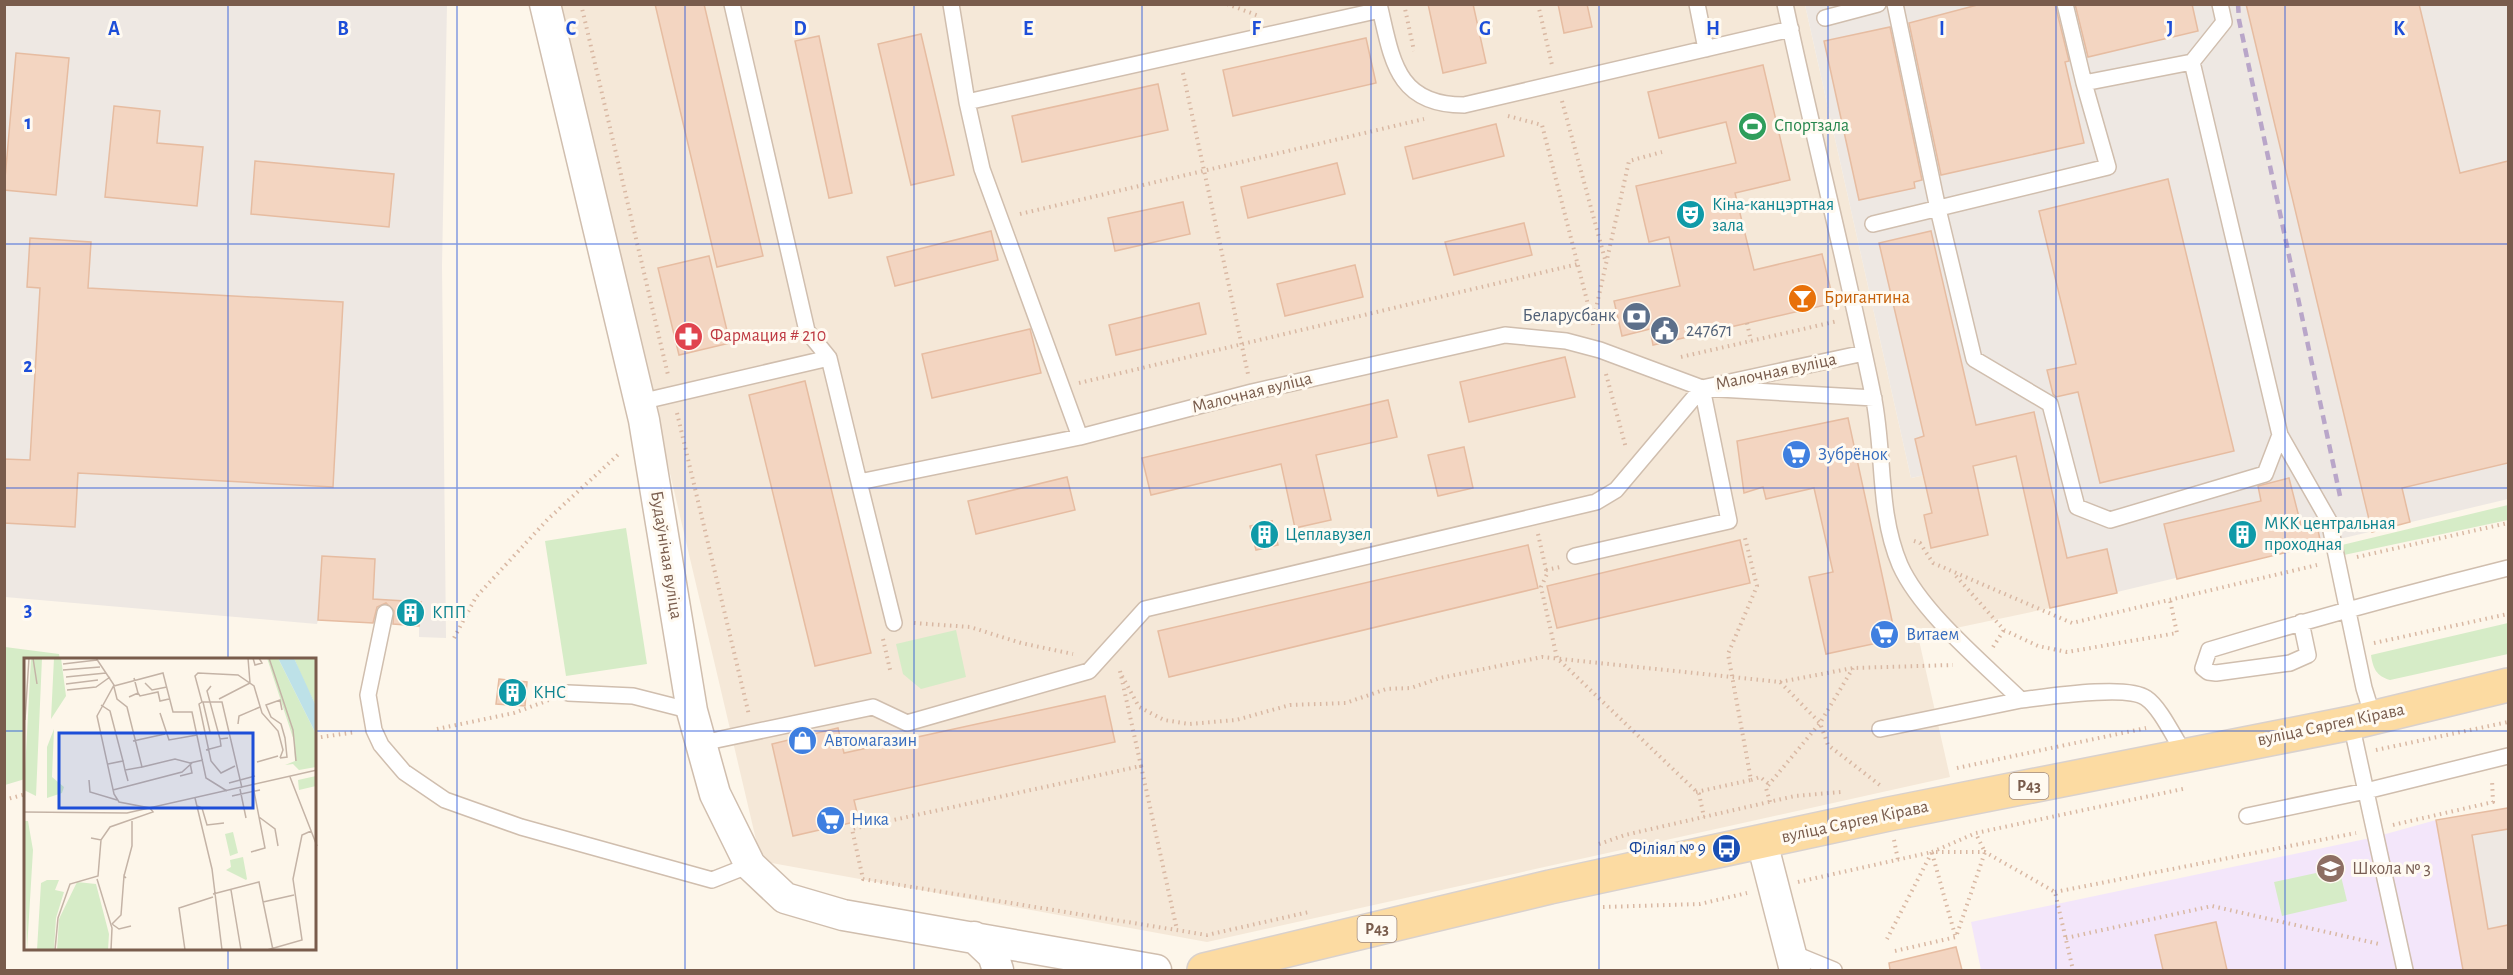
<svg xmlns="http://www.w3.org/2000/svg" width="2513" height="975" font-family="'Alegreya Sans',sans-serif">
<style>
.residential{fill:#f5e8d8}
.industrial{fill:#eee8e3}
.education{fill:#f3e6fa}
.green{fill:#d6ecc7}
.building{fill:#f3d5c1;stroke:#e6bca1;stroke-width:1.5}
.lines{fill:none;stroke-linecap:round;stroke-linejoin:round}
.service-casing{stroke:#d0beae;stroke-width:18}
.minor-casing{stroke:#d0beae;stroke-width:33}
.primary-casing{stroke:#d9d1cd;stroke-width:36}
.path{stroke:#d9b8a3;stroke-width:4;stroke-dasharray:1.5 4.5;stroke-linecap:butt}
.service{stroke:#fff;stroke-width:15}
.minor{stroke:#fff;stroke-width:30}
.primary{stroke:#fcdba2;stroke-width:33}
.rail{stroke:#b9a6c9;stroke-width:4.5;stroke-dasharray:9 6;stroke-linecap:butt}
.grid{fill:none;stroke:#1d4ed8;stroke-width:1.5;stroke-opacity:0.55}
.labels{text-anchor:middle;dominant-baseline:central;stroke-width:6;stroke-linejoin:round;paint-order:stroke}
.shield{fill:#fffaf1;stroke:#a18b7e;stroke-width:1.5}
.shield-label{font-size:16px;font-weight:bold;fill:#795c4c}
.leisure-label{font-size:18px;fill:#27864d;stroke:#fffaf1;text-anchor:start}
.culture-label{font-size:18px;fill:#0d838f;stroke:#fffaf1;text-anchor:start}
.food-label{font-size:18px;fill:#c56008;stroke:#fffaf1;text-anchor:start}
.service-label{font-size:18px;fill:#4e5e75;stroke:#fffaf1;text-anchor:end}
.health-label{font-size:18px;fill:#be3a42;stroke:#fffaf1;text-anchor:start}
.street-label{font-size:18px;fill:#795c4c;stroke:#fffaf1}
.shop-label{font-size:18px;fill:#366cbe;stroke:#fffaf1;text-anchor:start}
.transit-label{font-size:18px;fill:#164399;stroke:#fffaf1;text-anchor:end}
.education-label{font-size:18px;fill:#785e54;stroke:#fffaf1;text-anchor:start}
.inset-road{fill:none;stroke:#c4b3a6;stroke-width:1.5}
.view{fill:#1d4ed8;fill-opacity:0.15;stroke:#1d4ed8;stroke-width:3}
.inset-edge{fill:none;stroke:#795c4c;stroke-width:3}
.grid-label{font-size:20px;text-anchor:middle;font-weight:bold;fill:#1d4ed8;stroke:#fffaf1;stroke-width:6;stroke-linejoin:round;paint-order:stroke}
</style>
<rect width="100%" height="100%" fill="#fdf6ea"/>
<!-- residential -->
<path class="residential" d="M560,5H1805L1911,478L2016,456L2050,608L1918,636L1950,777L1207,942L761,861Z"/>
<!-- industrial -->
<path class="industrial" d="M4,5H447L442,266L446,638L419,637V626L318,620L317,624L5,597Z
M1805,5H2508V499L2050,608L2016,456L1911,478Z
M2508,808V970H2463L2436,820Z"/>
<!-- education -->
<path class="education" d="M2436,820L2463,970H1981L1971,922L2375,837Z"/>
<!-- green -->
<path class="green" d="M2508,505V520L2344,555L2342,545Z
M626,528L647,664L566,676L545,541Z
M2508,623V654L2390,680C2376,676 2373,668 2371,655Z
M956,630L966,677L921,689L903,674L896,644Z
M5,647L59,654L60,660H26L25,779L5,785Z
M2339,868L2347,901L2282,916L2274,882Z"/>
<!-- building -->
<path class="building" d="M655,4H704L763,256L717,267Z
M1428,4H1473L1486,63L1443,73Z
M1558,4H1587L1592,27L1564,33Z
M1981,4H2055L2069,61L2065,62L2084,143L1941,175L1909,23Z
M2075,4H2192L2198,31L2088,57Z
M2246,4H2419L2460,173L2508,161V463L2402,488L2410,522L2372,532Z
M1890,27L1922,180L1914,182L1915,188L1859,200L1824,41Z
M921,34L954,175L911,185L878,44Z
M819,36L852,193L829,198L795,41Z
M1366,38L1376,83L1233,116L1223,70Z
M16,53L69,58L56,195L4,190Z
M1763,65L1790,180L1735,193L1754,270L1822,254L1834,303L1653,345L1650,329L1622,336L1614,301L1680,286L1669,237L1649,242L1636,186L1736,163L1726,122L1659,138L1648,92Z
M1158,84L1168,130L1022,162L1012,116Z
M114,106L160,111L157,143L203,147L197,206L105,197Z
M1496,124L1504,156L1413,179L1405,147Z
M255,161L394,174L389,227L251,214Z
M1337,163L1345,194L1248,218L1241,187Z
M2168,179L2234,451L2100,483L2078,392L2056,397L2053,394L2047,370L2076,364L2039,211Z
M1183,202L1190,234L1115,251L1108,218Z
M1524,223L1532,255L1454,275L1445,242Z
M991,231L998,260L895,286L887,257Z
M1931,231L1976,425L2034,412L2067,558L2107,549L2117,593L2050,608L2016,456L1973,466L1988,535L1931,548L1924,515L1932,513L1915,439L1924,436L1879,243Z
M30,238L91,242L88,288L343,302L333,487L78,473L75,527L4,523V459L30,460L40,288L27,287Z
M709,256L730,343L679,355L658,268Z
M1355,265L1363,297L1285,316L1277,284Z
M1199,303L1206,334L1116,355L1109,325Z
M1030,329L1041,373L932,398L922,354Z
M1565,357L1575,397L1469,422L1460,382Z
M805,381L871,653L815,666L749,395Z
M1388,400L1397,437L1316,455L1331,520L1295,528L1281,464L1151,495L1142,458Z
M1848,418L1896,639L1826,654L1809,577L1833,572L1814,488L1766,499L1763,487L1744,493L1737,441Z
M1464,447L1473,488L1438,496L1428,455Z
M1067,477L1075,510L976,534L968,501Z
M2289,478L2301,525L2316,521L2321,544L2177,579L2164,524L2261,501L2258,486Z
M1272,521L1278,545L1256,550L1250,526Z
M1740,540L1750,583L1557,628L1547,586Z
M1528,545L1538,588L1169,677L1158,631Z
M322,556L375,559L373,599L421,602L419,626L393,624L394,611L386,603L377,607L373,623L318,620Z
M499,679L527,682L525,706L496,704Z
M1105,696L1115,742L854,800L859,821L793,836L772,744L838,728L844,753Z
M2508,808V829L2472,835L2488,929L2508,925V970H2463L2436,820Z
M2216,922L2227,970H2163L2155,935Z
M1956,947L1962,970H1890L1889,963Z"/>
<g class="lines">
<defs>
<path id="service" d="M732,4L807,331L829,358
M951,4L967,102L982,169L1080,437L1252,392L1505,335L1566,341L1600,350L1702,388L1864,353
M1379,4C1392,58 1395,105 1464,105L1791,29
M1697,4L1706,49
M1785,4C1813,135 1846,264 1873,395C1885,451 1877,511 1900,565C1921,612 1983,663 2021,700C2046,697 2127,684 2146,698C2161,708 2175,740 2186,756
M1895,4L1938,209L1974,359L2050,404L2077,507L2110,520L2265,474L2280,435
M2065,4L2084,83L2192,62L2224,22L2220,4
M1825,18L1878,4
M2192,62L2280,435L2329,521L2364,688L2373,717
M967,102L1380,10
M1873,224L2108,167L2084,83
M640,402L829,358L859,482
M1575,556L1729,521L1702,388
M385,613L368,695L374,730L381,745L404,772L445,800L521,827L712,880L750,865
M2301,622L2308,655L2290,663L2216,673L2208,672L2203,668L2209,650C2308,620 2408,593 2508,568
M894,623L859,482L1080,437
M568,693L633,696L692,711
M2351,723L2405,970
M1880,729L2021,700
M702,743L873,707L907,723L1089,671L1145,609L1596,502L1616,490L1702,388L1874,398
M2247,816L2366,791L2508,756
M1790,952L1834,970"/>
<path id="minor" d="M545,4L644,420L692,711L715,794L750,865L785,898L843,915L1156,970
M1762,842L1795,970
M974,937L993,955L998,970"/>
<path id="primary" d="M1204,970L1550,887L1889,814L2351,723L2508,685"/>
</defs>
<!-- service casing -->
<use href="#service" class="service-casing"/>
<!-- minor casing -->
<use href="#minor" class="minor-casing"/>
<!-- primary casing -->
<use href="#primary" class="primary-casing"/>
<!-- path -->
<path class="path" d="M581,4L668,375
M808,4H906
M1227,4L1259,16
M1404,4L1414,51
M1538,4L1552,65
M1183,73L1248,374
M1562,101L1606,263
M1508,116L1542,125L1594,328
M1020,214L1424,119
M1593,322L1629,161L1662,152
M1747,323L1751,341
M1681,357L1838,321
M1606,374L1626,448
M1079,383L1578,264
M677,413L749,715
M1538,534L1547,574L1541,587L1557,658L1699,794L1704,817
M1914,541L1920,543L1933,563L2072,623L2317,565
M2357,557L2508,523
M1546,570L1560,567
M1956,576L2004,630L2038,646L2067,652L2177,633L2170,600
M914,623L970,627L1021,643L1073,654
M454,638L476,597L548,519L621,452
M883,639L891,674
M2374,643L2508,614
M1993,647L2004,630
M1120,671L1141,766L852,829L863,879L1207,935L1309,912
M1122,676L1139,707L1164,720L1189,724L1236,720L1290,705L1346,703L1386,689L1411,688L1440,678L1542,657L1780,682L1820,723L1828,745L1881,786
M1780,682L1853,668L1953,665
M437,729L514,713L549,700
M315,738L356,732
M2376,750L2508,722
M1141,766L1177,930
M1957,768L2146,728
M1751,780L1760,777L1769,784
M1696,792L1751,780L1728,654L1757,586L1744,534
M4,800L26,794
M1770,802L1766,788L1820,723L1853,668
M2393,825L2493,802L2492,780
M1894,840L1898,860
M1599,844L1625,835L1795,796L1841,792
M1932,852L1976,833L2187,788
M1936,852H1985L2055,892L2073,970
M1932,853L1955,935
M1798,882L1932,852L1887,939
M2055,892L2356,833
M1603,907L1700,904L1747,893
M2066,938L2212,906L2379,944
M1895,951L1956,937L1985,852L1976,834"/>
<!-- service -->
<use href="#service" class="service"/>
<!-- minor -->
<use href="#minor" class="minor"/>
<!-- primary -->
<use href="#primary" class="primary"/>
<!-- rail -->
<path class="rail" d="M2238,4L2239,20L2340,496"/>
</g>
<!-- grid -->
<path class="grid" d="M228,4V660M457,4V970M685,4V970M914,4V970M1142,4V970M1371,4V970M1599,4V970M1828,4V970M2056,4V970M2285,4V970M4,244H2508M4,488H2508M4,731H26M315,731H2508M228,950V970"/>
<!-- icons -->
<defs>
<symbol id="stadium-disc" viewBox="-11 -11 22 22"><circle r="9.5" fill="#2e9e5b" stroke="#fffaf1"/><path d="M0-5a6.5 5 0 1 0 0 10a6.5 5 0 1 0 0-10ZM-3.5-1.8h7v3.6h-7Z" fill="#fff"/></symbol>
<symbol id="theatre-disc" viewBox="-11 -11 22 22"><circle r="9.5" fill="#0f9aa8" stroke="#fffaf1"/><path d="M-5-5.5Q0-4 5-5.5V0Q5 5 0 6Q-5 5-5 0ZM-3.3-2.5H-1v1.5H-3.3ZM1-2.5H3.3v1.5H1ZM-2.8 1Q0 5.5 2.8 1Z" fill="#fff"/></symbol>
<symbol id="bar-disc" viewBox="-11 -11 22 22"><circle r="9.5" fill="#e8710a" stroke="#fffaf1"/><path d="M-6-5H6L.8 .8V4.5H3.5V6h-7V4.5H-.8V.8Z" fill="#fff"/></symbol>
<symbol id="bank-disc" viewBox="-11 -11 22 22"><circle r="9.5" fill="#5c6f8a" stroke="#fffaf1"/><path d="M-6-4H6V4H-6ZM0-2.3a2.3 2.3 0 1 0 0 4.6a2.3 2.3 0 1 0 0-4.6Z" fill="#fff"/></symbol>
<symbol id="civic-disc" viewBox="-11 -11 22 22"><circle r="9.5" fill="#5c6f8a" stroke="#fffaf1"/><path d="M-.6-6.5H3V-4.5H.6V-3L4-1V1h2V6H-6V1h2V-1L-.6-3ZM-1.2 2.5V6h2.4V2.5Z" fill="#fff"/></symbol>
<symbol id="pharmacy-disc" viewBox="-11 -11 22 22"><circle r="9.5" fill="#e0444e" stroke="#fffaf1"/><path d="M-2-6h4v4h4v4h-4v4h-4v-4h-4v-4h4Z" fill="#fff"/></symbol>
<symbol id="supermarket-disc" viewBox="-11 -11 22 22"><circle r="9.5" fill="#3f7fe0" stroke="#fffaf1"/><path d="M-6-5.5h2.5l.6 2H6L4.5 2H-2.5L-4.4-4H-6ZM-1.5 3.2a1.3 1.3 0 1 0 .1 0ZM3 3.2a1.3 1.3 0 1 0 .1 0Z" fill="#fff"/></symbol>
<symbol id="building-disc" viewBox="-11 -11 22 22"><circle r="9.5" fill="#0f9aa8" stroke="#fffaf1"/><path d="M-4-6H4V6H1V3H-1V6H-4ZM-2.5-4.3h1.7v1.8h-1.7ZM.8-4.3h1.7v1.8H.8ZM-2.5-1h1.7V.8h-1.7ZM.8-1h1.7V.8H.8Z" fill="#fff"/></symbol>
<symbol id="shop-disc" viewBox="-11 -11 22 22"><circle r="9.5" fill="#3f7fe0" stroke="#fffaf1"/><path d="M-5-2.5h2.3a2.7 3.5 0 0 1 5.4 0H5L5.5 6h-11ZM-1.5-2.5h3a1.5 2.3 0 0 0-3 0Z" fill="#fff"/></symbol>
<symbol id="bus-disc" viewBox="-11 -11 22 22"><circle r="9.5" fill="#1a4fb4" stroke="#fffaf1"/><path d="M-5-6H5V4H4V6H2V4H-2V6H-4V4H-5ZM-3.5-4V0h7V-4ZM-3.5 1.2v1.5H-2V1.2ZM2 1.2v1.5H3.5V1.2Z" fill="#fff"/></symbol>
<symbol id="school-disc" viewBox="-11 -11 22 22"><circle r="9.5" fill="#8d6e63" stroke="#fffaf1"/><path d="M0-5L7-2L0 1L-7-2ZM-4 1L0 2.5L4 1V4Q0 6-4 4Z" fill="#fff"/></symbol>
</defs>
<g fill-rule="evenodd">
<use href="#stadium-disc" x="1736" y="110" width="33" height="33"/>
<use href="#theatre-disc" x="1674" y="198" width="33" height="33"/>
<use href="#bar-disc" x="1786" y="282" width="33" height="33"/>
<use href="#bank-disc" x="1620" y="300" width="33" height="33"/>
<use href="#civic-disc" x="1648" y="314" width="33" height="33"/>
<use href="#pharmacy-disc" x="672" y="320" width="33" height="33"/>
<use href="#supermarket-disc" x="1780" y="438" width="33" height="33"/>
<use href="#building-disc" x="2226" y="518" width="33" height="33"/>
<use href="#building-disc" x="1248" y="518" width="33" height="33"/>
<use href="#building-disc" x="394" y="596" width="33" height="33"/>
<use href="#supermarket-disc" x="1868" y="618" width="33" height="33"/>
<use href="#building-disc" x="496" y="676" width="33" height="33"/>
<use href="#shop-disc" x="786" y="724" width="33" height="33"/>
<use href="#supermarket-disc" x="814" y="804" width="33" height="33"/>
<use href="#bus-disc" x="1710" y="832" width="33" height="33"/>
<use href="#school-disc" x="2314" y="852" width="33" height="33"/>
</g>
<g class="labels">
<!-- shield labels -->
<g class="shield">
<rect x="2009.5" y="773" width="39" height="26" rx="4.5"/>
<rect x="1357.5" y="916" width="39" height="26" rx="4.5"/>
</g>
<g class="shield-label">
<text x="2029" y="786">Р43</text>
<text x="1377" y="929">Р43</text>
</g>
<!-- leisure labels -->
<g class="leisure-label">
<text x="1774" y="126">Спортзала</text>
</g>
<!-- culture labels -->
<g class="culture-label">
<text x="1712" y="205">Кіна-канцэртная<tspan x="1712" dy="21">зала</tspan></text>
<text x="2264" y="524">МКК центральная<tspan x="2264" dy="21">проходная</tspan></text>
<text x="1285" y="535">Цеплавузел</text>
<text x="432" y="613">КПП</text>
<text x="533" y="693">КНС</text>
</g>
<!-- food labels -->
<g class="food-label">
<text x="1824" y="298">Бригантина</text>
</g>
<!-- service labels -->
<g class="service-label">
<text x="1616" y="316">Беларусбанк</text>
<text x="1686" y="331" text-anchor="start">247671</text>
</g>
<!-- health labels -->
<g class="health-label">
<text x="710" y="336">Фармация # 210</text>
</g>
<!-- street labels -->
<g class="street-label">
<text transform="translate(1776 372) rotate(-12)">Малочная вуліца</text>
<text transform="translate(1252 393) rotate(-14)">Малочная вуліца</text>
<text transform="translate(666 555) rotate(81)">Будаўнічая вуліца</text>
<text transform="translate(2331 725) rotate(-12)">вуліца Сяргея Кірава</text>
<text transform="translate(1855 822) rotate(-12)">вуліца Сяргея Кірава</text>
</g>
<!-- shop labels -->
<g class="shop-label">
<text x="1818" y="455">Зубрёнок</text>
<text x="1906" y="635">Витаем</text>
<text x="824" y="741">Автомагазин</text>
<text x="851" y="820">Ника</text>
</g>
<!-- transit labels -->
<g class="transit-label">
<text x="1706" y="849">Філіял № 9</text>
</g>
<!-- education labels -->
<g class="education-label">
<text x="2352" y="869">Школа № 3</text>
</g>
</g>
<!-- overview -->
<g transform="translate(24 658)">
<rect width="292" height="292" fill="#fdf6ea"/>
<path d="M7,0H18L12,138L0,132ZM30,0H37L42,38L27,61ZM243,0H254L292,76V109L275,112L269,106L261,107L271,103L270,83ZM270,0H292V48L280,24ZM30,71L28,119L40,129L38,135L23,140V89ZM292,118V128L275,132L274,122ZM0,163H4L9,192L3,292ZM209,174L214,195L206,198L201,176ZM219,199L223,221L222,222L202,212L207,209L206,202ZM23,222H35L31,232L40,234L32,260L30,292H13L17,225ZM53,224L72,226L85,276L84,292H33L35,261Z" fill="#d6ecc7"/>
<path d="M254,0H270L292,48V76Z" fill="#bde1e8"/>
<path class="inset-road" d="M9,0L13,26M229,0L231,7L238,5L235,0M245,0L269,72L272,103M39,6L73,2M39,12L76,9M42,19L82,15M121,25L128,32L143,29M42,26L74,22M90,28L139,15L149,54H168L182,120L203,133M187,28L183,33L196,81L204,80M90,29L93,41L103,49L118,109L151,101L166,105L179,102M43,32L72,29L86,19M114,35L116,38L134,34L136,43L145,41M105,39L114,35L110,20M195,41L226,25L224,0M178,44L175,46L187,103L197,115L211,108M77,47L86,53L99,103M136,55L145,82L173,77M1,62L5,0M214,66L215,58L236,49M176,76L186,74L179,44M109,83L141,76M182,92L197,88L196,81M256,100L263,99L261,80L257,66L247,59L242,47L256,42L258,52M233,104L254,98M84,106L99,103L101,112M156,118L168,115L166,105M266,119L293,188M65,122L66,134L93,142M104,123L101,112L118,109M205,125L231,118M218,130L198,44H178L171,18L174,15L214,17L230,28L238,55L254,73L259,92L256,100M216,131L222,160M89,132L158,114L168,105M208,138L236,132M171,140L188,211L198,292M173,148L178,150L183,167L200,165M0,154L103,155L293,112M235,159L251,171L254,188M67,180L77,182L86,169L129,154L126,150L95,144L90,136L73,58L90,27L72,0M227,194L241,190L229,128M100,218L108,188V163M73,221L88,270L87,292M207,232L217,292M189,236L235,224L249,292M239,244L270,237M88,266L97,257L100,218L102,220M88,266L95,271L107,268M31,292L34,260L46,226L74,218L77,182M161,292L155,250L189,239M243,292L278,282L269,221L278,177L287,173"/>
<path class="view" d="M35,75H229V150H35Z"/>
<rect width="292" height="292" class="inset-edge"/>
</g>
<g class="grid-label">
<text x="114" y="35">A</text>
<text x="343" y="35">B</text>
<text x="571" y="35">C</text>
<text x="800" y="35">D</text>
<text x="1028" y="35">E</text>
<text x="1256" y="35">F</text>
<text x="1485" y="35">G</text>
<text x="1713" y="35">H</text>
<text x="1942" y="35">I</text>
<text x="2170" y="35">J</text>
<text x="2399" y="35">K</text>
<text x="28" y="129">1</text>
<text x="28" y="372">2</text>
<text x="28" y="616">3</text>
</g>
<!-- border -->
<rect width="2513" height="975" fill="none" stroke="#795c4c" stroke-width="12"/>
</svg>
